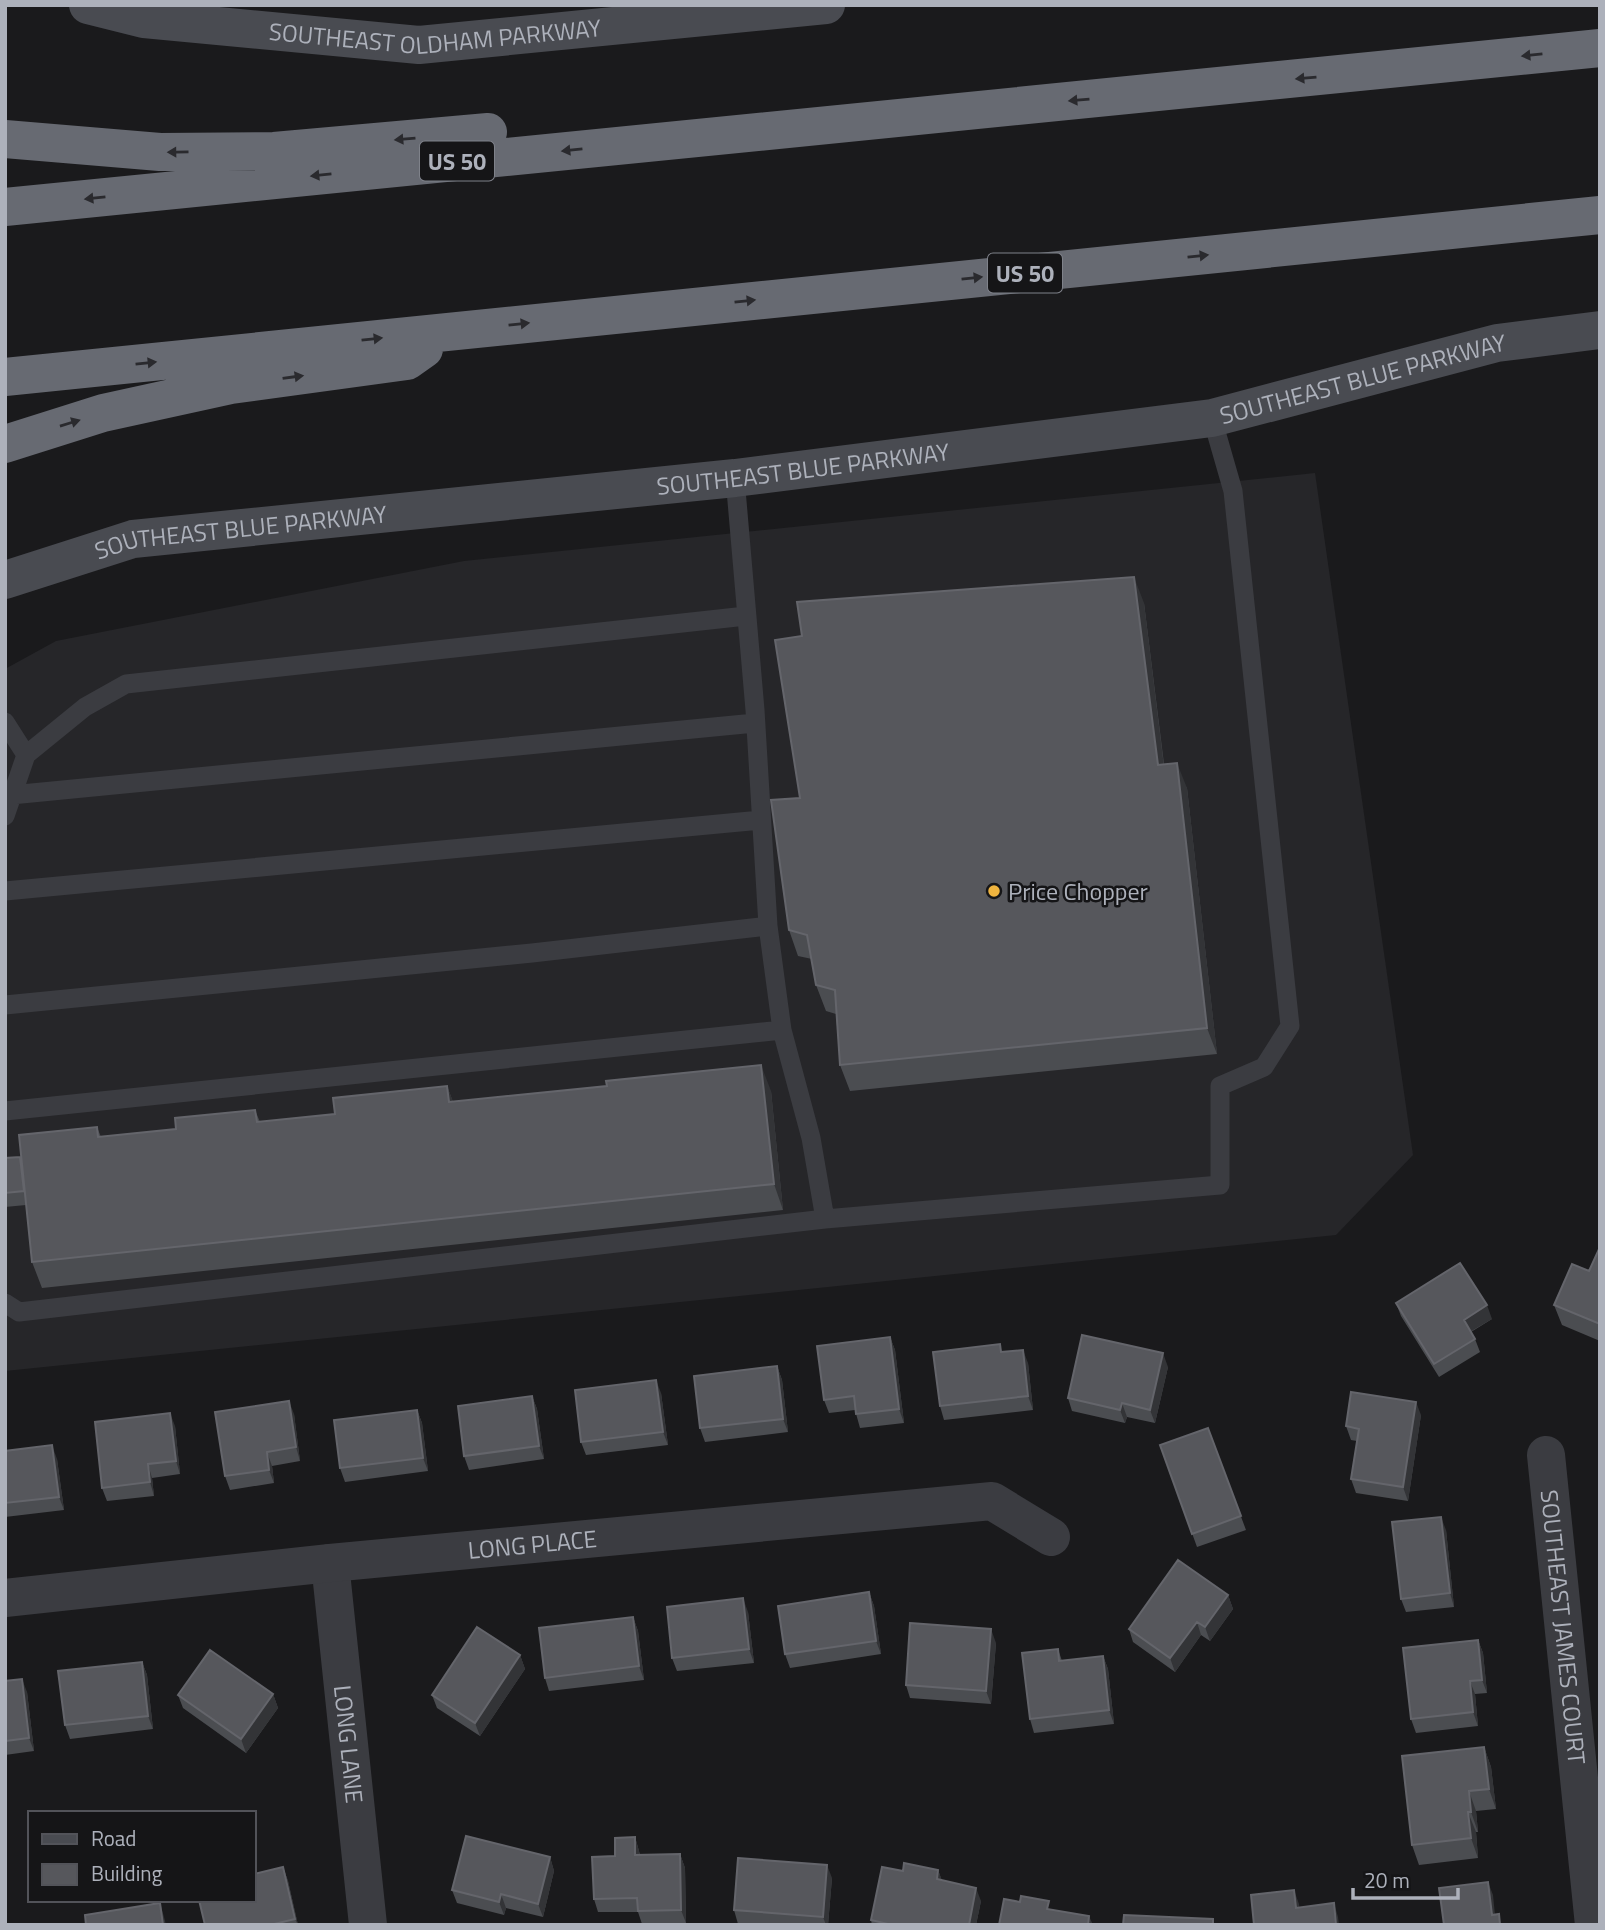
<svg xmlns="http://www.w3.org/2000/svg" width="1605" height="1930" font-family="'Titillium Web',sans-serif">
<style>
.built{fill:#262629}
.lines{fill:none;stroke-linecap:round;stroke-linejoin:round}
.lane{stroke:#3b3c41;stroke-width:19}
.street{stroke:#3b3c41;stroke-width:38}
.secondary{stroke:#494b51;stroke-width:38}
.highway{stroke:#676a72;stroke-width:38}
.wall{fill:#4b4d51}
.shaded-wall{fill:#333437}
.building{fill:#56575c;stroke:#64656b;stroke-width:2}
.oneway{fill:#2a2a2e}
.poi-dot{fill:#efb43f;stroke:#151517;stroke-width:2.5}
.labels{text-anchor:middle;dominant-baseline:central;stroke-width:5;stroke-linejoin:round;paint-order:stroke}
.shield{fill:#151517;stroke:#7f828a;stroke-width:2}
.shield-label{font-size:23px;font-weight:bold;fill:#adb1bb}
.street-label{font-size:24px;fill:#adb1bb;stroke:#151517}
.poi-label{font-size:24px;fill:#adb1bb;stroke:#151517;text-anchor:start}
</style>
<rect width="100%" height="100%" fill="#1a1a1c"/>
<!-- built -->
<path class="built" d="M1315,473L1413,1155L1336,1235L5,1371V669L56,641L464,561Z"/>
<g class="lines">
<!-- lane -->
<path class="lane" d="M5,722L26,755L5,816
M26,755L85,707L126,684L746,616
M11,795L755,723
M5,891L761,820
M5,1005L532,953L768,926
M5,1111L782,1030
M825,1219L1220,1185V1086L1264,1067L1290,1026L1233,491L1212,418
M5,1303L19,1312L825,1219L811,1138L782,1030L768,926L755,710L735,478"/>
<!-- street -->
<g class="street">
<path id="s1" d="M1546,1455L1594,1925"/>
<path id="s2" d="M330,1563L368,1925"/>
<path id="s3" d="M5,1598L330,1563L992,1501L1051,1537"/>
</g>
<!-- secondary -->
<g class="secondary">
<path id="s4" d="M88,5L144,19L419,45L826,5"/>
<path id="s5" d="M5,580L133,539L735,478L1212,418L1497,343L1600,330"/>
</g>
<!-- highway -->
<path class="highway" d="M5,139L160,152L274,151L488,132
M5,207L1600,48
M5,377L1600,215
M5,444L103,413L231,385L407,361L424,349"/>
</g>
<!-- wall -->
<path class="wall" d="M1144,603L1164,764L1187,788L1217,1054L850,1091L840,1065L836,1014L826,1011L816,985L812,959L798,956L789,930L800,798Z
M447,1086L453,1102L771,1091L783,1210L42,1288L32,1262L26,1205L5,1207V1158L22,1161L97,1127L101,1137L176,1129L255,1110L260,1122L335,1114Z
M1600,1247V1341L1562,1325L1554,1305L1589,1271Z
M1396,1303L1492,1319L1471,1332L1475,1339L1480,1352L1439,1377L1401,1316Z
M890,1337L895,1350L904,1423L860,1428L855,1410L829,1413L824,1400Z
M1003,1352L1028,1363L1033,1410L944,1420L940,1406Z
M777,1366L782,1380L788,1432L705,1442L700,1428Z
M1168,1367L1155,1423L1127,1417L1125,1423L1072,1411L1068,1398Z
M661,1393L668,1445L586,1455L581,1442Z
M532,1396L537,1409L544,1459L469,1470L464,1456Z
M417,1410L422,1423L428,1471L345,1482L340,1468Z
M294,1414L300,1461L272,1466L274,1483L230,1490L225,1476Z
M1421,1415L1408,1501L1356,1493L1351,1479L1357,1441L1351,1440L1346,1426Z
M175,1426L180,1474L152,1478L154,1496L107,1501L102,1488Z
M1208,1428L1246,1530L1197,1547L1160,1445Z
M5,1451L57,1459L64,1510L5,1517Z
M1446,1530L1454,1607L1406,1612L1401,1599Z
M869,1592L874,1606L881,1654L790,1668L785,1654Z
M1228,1595L1233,1609L1210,1641L1201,1635L1175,1672L1133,1642L1129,1629Z
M748,1612L754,1663L677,1671L672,1658Z
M633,1617L638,1631L644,1680L549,1691L545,1678Z
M1478,1640L1483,1653L1487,1693L1475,1694L1478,1726L1416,1733L1411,1719Z
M996,1643L991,1704L910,1698L906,1685Z
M1058,1649L1062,1661L1103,1656L1108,1669L1114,1724L1034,1733L1030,1719Z
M520,1655L525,1669L480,1736L437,1708L432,1695Z
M142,1662L147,1675L153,1729L70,1739L65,1725Z
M5,1681L27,1692L34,1751L5,1755Z
M273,1694L278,1708L246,1753L183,1708L178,1695Z
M1484,1747L1491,1767L1496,1809L1476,1811L1478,1832H1476L1478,1858L1419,1865L1412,1845Z
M635,1837L639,1851L640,1855L680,1854L685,1868L686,1923L642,1924L638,1912H598L594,1899L615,1856Z
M550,1857L554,1871L543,1917L506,1908L504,1915L457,1903L452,1890Z
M283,1867L288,1881L298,1925H205Z
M938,1870L942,1881L981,1901L976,1925H872L871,1920L903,1871Z
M832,1878L828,1925L738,1924L734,1910Z"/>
<!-- shaded-wall -->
<path class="shaded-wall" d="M1134,577L1144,603L1167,791L1158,765Z
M1177,763L1187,788L1217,1054L1207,1028Z
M761,1065L771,1091L783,1210L774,1184Z
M447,1086L457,1112L449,1102Z
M1487,1305L1492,1319L1468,1333L1464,1320Z
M890,1337L895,1350L904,1423L899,1409Z
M1023,1350L1028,1363L1033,1410L1028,1396Z
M1163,1353L1168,1367L1155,1423L1150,1410Z
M777,1366L782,1380L788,1432L783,1419Z
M656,1380L661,1393L668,1445L663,1432Z
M532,1396L537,1409L544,1459L539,1446Z
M289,1401L294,1414L300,1461L296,1447Z
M1416,1402L1421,1415L1408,1501L1403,1487Z
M1122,1403L1127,1417L1125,1423L1120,1410Z
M417,1410L422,1423L428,1471L423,1458Z
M170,1413L175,1426L180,1474L176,1461Z
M52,1445L57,1459L64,1510L59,1497Z
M267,1452L272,1466L274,1483L269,1470Z
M148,1464L152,1478L154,1496L150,1482Z
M1441,1517L1446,1530L1454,1607L1450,1593Z
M869,1592L874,1606L881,1654L876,1641Z
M1228,1595L1233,1609L1210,1641L1205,1627Z
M743,1598L748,1612L754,1663L749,1649Z
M633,1617L638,1631L644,1680L639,1666Z
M1197,1622L1201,1635L1175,1672L1170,1658Z
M991,1629L996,1643L991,1704L986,1691Z
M1478,1640L1483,1653L1487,1693L1482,1680Z
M520,1655L525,1669L480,1736L475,1723Z
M1103,1656L1108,1669L1114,1724L1109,1710Z
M142,1662L147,1675L153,1729L148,1716Z
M22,1679L27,1692L34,1751L29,1738Z
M1470,1681L1475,1694L1478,1726L1473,1712Z
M273,1694L278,1708L246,1753L241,1739Z
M1484,1747L1491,1767L1496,1809L1489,1789Z
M1469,1791L1476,1811L1478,1832L1471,1812Z
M1468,1812L1476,1832L1478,1858L1471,1838Z
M635,1837L639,1851L640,1869L635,1855Z
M680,1854L685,1868L686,1923L681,1910Z
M550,1857L554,1871L543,1917L538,1904Z
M827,1865L832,1878L828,1925H826L823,1917Z
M283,1867L288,1881L298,1925L295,1919Z
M938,1870L943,1883L937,1879Z
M1488,1882L1493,1895L1496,1925L1492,1915Z
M976,1888L981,1901L976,1925H969Z
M1294,1890L1299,1904L1301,1921L1296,1908Z
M501,1894L506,1908L504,1915L499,1902Z
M160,1903L164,1917L166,1925H163Z
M1334,1903L1338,1917L1339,1925H1336Z
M1089,1916L1093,1925H1088Z"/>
<!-- building -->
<path class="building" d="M1134,577L1158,765L1177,763L1207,1028L840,1065L835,990L816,985L807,935L789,930L771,800L800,798L775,640L802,636L797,602Z
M761,1065L774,1184L32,1262L19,1135L97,1127L98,1137L176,1129L175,1118L255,1110L257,1122L335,1114L333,1098L447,1086L449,1102L607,1086L606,1081Z
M20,1157L24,1191L5,1193V1158Z
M1600,1247V1324L1554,1305L1572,1264L1589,1271Z
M1460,1263L1487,1305L1464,1320L1475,1339L1434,1364L1396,1303Z
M1082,1335L1163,1353L1150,1410L1122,1403L1120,1410L1068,1398Z
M890,1337L899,1409L856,1414L854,1396L824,1400L817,1346Z
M1000,1344L1001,1352L1023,1350L1028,1396L940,1406L933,1352Z
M777,1366L783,1419L700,1428L694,1376Z
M656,1380L663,1432L581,1442L575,1390Z
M1351,1392L1416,1402L1403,1487L1351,1479L1359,1429L1346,1426Z
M532,1396L539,1446L464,1456L458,1406Z
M289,1401L296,1447L267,1452L269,1470L225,1476L215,1412Z
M417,1410L423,1458L340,1468L334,1420Z
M170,1413L176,1461L148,1464L150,1482L102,1488L95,1422Z
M1208,1428L1241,1516L1192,1534L1160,1445Z
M52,1445L59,1497L5,1503V1451Z
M1441,1517L1450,1593L1401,1599L1392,1522Z
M1178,1560L1228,1595L1205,1627L1197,1622L1170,1658L1129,1629Z
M869,1592L876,1641L785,1654L778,1606Z
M743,1598L749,1649L672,1658L667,1607Z
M633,1617L639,1666L545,1678L539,1628Z
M910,1623L991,1629L986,1691L906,1685Z
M477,1627L520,1655L475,1723L432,1695Z
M1478,1640L1482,1680L1470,1681L1473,1712L1411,1719L1403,1648Z
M1058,1649L1059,1661L1103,1656L1109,1710L1030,1719L1022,1653Z
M210,1650L273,1694L241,1739L178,1695Z
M142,1662L148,1716L65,1725L58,1671Z
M22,1679L29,1738L5,1741V1681Z
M1484,1747L1489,1789L1469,1791L1471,1812H1468L1471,1838L1412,1845L1402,1756Z
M466,1836L550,1857L538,1904L501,1894L499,1902L452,1890Z
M635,1837V1855L680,1854L681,1910L638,1911L637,1898L594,1899L592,1857L615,1856V1838Z
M738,1858L827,1865L823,1917L734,1910Z
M904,1863L938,1870L937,1879L976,1888L969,1925H892L871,1920L882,1867L903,1871Z
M283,1867L295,1919L270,1925H205L199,1900H254V1874Z
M1488,1882L1492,1915L1499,1914L1500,1925H1444L1439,1888Z
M1294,1890L1296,1908L1334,1903L1336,1925H1254L1251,1895Z
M1021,1896L1049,1901L1047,1909L1089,1916L1088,1925H999L1004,1899L1020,1902Z
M160,1903L163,1925H86L85,1915Z
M1124,1915L1213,1919V1925H1123Z"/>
<!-- one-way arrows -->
<defs><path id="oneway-solid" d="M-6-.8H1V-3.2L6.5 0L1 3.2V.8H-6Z" transform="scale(1.75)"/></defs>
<g class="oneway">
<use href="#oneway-solid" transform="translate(1532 55) rotate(174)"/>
<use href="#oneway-solid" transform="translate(1306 78) rotate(175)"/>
<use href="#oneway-solid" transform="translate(1079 100) rotate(175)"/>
<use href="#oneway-solid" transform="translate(405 139) rotate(175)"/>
<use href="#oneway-solid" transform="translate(572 150) rotate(174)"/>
<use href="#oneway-solid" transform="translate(178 152) rotate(179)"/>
<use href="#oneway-solid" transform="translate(321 175) rotate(174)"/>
<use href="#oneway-solid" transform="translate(95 198) rotate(174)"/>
<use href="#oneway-solid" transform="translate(1198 256) rotate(-6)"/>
<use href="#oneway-solid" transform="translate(972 278) rotate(-6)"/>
<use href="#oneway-solid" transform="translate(745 301) rotate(-6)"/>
<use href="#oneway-solid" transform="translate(519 324) rotate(-6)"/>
<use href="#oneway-solid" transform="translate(372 339) rotate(-6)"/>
<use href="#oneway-solid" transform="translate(146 363) rotate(-6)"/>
<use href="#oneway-solid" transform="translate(293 377) rotate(-8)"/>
<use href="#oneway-solid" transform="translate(70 423) rotate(-17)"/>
</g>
<!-- markers -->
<circle class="poi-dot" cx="994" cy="891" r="7"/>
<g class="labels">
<!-- shield labels -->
<g class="shield">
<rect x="420" y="141.5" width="74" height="39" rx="5"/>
<rect x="988" y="253.5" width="74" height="39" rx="5"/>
</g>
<g class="shield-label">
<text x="457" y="161">US 50</text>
<text x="1025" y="273">US 50</text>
</g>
<!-- street labels -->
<g class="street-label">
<text stroke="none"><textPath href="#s4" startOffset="350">SOUTHEAST OLDHAM PARKWAY</textPath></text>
<text stroke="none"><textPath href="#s5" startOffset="1376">SOUTHEAST BLUE PARKWAY</textPath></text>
<text stroke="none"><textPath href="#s5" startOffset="808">SOUTHEAST BLUE PARKWAY</textPath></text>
<text stroke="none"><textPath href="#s5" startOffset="242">SOUTHEAST BLUE PARKWAY</textPath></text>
<text stroke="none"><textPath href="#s3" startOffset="530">LONG PLACE</textPath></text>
<text stroke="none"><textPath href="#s1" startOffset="173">SOUTHEAST JAMES COURT</textPath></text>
<text stroke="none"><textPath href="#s2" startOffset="182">LONG LANE</textPath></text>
</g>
<!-- poi labels -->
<g class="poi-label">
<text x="1008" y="891">Price Chopper</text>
</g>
</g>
<!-- border -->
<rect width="1605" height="1930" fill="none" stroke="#adb1bb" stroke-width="14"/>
<!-- legend -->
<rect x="28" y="1811" width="228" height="91" fill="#151517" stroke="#525359" stroke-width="2"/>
<rect x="42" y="1834" width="35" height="10" fill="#494b51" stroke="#525359" stroke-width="2"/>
<text x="91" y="1846" font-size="21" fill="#adb1bb">Road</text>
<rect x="42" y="1864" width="35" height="21" fill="#56575c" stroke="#525359" stroke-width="2"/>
<text x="91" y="1881" font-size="21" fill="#adb1bb">Building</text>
<!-- scale -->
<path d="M1353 1888v10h105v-10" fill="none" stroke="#adb1bb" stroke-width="3.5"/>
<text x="1364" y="1888" font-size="21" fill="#adb1bb" stroke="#151517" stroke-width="5" paint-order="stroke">20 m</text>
</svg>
